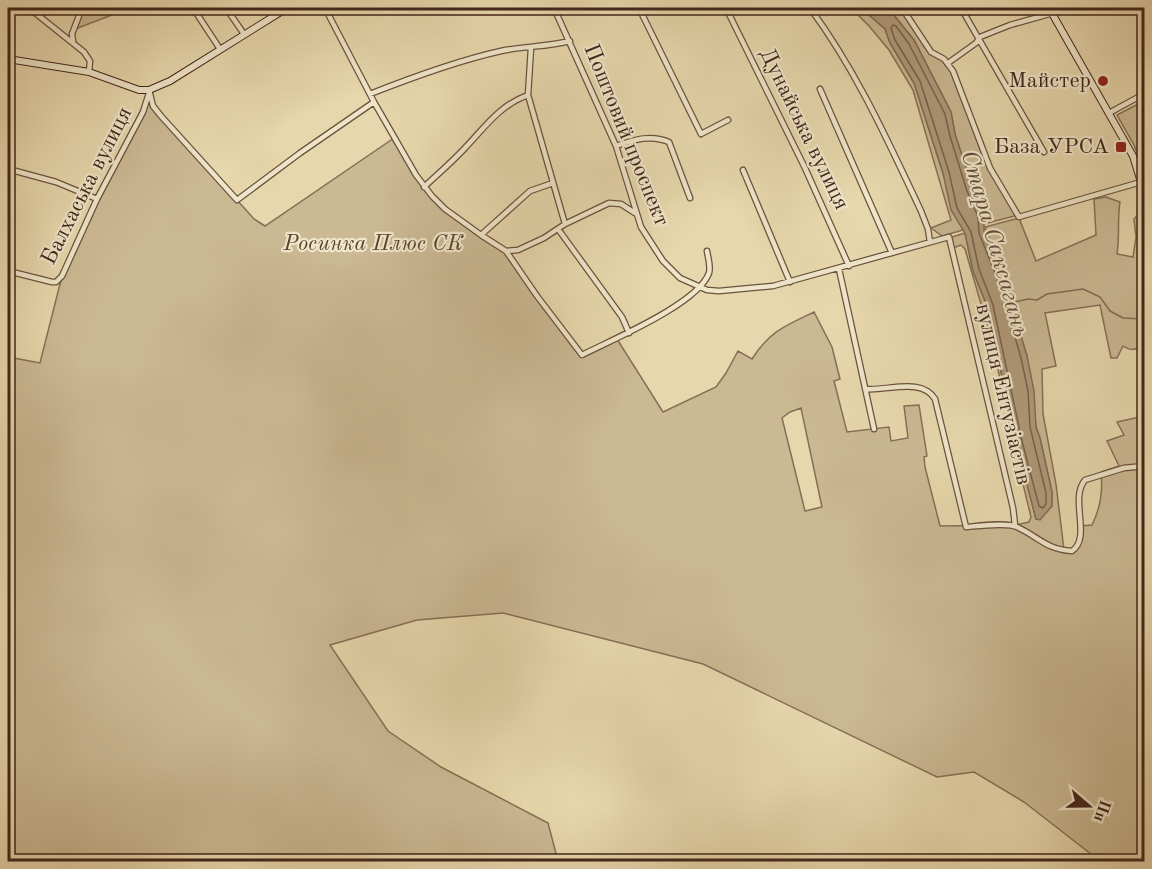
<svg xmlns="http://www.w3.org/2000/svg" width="1152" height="869" font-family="'Old Standard TT',serif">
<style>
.green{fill:#cbb993;stroke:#866f56;stroke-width:1.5;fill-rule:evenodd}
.water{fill:#af9a7a;stroke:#836b54;stroke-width:1.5}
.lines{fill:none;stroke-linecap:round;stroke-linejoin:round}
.shore{stroke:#78604a;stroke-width:1.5}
.stream{stroke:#836b54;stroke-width:1.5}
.street-casing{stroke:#6a523e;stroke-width:7}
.secondary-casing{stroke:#41251a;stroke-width:8}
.street{stroke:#efe5c9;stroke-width:4.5}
.secondary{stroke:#efe5c9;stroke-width:6}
.poi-dot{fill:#8f2418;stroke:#efe5c9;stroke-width:2}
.labels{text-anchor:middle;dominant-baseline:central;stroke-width:4.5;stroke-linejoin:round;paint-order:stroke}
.poi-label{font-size:22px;fill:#41251a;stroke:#efe5c9;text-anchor:end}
.street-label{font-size:22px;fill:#41251a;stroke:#efe5c9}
.park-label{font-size:22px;font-style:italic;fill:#5d4332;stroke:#efe5c9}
.water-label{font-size:24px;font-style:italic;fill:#624837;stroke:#efe5c9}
</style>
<rect width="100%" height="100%" fill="#e7d7ac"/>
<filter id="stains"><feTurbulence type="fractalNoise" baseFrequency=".00333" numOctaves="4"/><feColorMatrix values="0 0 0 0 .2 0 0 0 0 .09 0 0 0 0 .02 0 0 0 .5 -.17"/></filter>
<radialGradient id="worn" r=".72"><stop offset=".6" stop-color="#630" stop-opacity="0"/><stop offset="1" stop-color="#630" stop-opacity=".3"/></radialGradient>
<!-- green -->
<path class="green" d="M83,8H130L73,30Z
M851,8H861L885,29L890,43L914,83L947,186L963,230L942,236L931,228L951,220L913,90L889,50L869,26Z
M888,8H902L931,52L948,63L990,168L1018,215L984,224V216L973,189L955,134L951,112L914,40Z
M149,90L153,106L237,200L254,219L265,226L394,138L416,175L445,209L506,251L582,354L617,339L663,412L716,387L726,373L738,351L752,359C770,331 785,326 814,312L832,347L840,379L834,381L847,432L889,427L891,441L908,438L904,406L919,405L927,456L924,457L925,467L940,526L1015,525L1029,522L1031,517L1013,443L993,345L965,249L961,245L953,248L952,237L965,233L973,271L987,306L1016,442L1036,519L1052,506V492L1040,438L1036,427L1027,356L1012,307L1015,303L1010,297L985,227L1019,218L1036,261L1096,235L1094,199L1106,197L1120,202C1117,220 1120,236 1117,254L1133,257L1136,237L1134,219L1137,216L1142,218L1144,241V345C1136,349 1132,352 1123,346L1117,358H1111L1100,305L1045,313L1056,366L1042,369L1043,414L1056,484L1064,550L1077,548L1080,526L1092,525C1100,509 1103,490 1101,472L1119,466L1107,441L1124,435L1117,422L1144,416V861H1100L1024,802L974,772L937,777L703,664L503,613L417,620L330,645L388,731L441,767L548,823L558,861H8V357L40,363L62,276L97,199L143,112ZM801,408L822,507L805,511L782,418L790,412Z
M1140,103L1144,108V165L1142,166L1134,145L1117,115Z"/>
<!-- water -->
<path class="water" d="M861,8H888L914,40L951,112L955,134L973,189L984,217V231L1000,267L1010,297L1015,303L1012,307L1027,356L1034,391L1036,427L1040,438L1052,492V506L1040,520L1036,519L1016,442L987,306L973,271L965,233L951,210L943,173L914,83L890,43L885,29Z"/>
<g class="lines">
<!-- shore -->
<path class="shore" d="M893,25L896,26L909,44L945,114L950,136L967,191L978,217L979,233L1007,303V309L1021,358L1028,391L1030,427L1046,493V504L1043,508L1039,506L1022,441L993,305L979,269L971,232L957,208L949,172L920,81L895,40L891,28Z"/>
<!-- stream -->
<path class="stream" d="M1015,302L1028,299L1037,300L1047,294L1083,289L1100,297L1110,311L1123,318L1144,319"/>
<defs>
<path id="street" d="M29,8L84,52L90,61L89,72
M193,8L220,49
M226,8L244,34
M325,8L374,102L416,175L432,196L445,209L481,235L506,251L518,250L544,238L565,224L609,203L621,204L635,213
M554,8L616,146L641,227L663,261L680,278L707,290L719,291L773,286L949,237L1013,508L1015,525
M639,8L701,134L728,120
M726,8L805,168L849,266
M810,8C856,70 888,141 921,211L928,229L930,242
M902,8L931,52L944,59L953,71L990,168L1019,217L1141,182
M961,8L1044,152
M73,41L72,34L82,8
M531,48L528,95L565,224
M948,63L976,43L980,37L1010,25L1053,13
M820,89L892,253
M149,90L153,106L161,116L237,200L300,153L374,102
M370,94C413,77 456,61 501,51C524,46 547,47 570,41
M1109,113L1144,94
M616,146C634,140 650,134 669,142L690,198
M8,169L56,182L97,199
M743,170L790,282
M424,187C438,174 452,162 465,148C485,127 500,105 528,95
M558,229L622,317L629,333
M481,235L530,191L553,183
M506,251L537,296L582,355C611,340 698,304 709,273C711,266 708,258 707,251
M839,269L874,429
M8,271L52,282H56L62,276L97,199L143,112L149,93
M866,389C888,391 922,377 935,399L966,527C978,526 1007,522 1017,527C1039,537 1045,549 1072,551C1092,537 1069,499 1085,480L1124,468L1144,466"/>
<path id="secondary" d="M1049,8L1133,156L1141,182L1144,213
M8,59L89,72L139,90H149L170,81L287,8"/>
</defs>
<!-- street casing -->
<use href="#street" class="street-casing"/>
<!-- secondary casing -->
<use href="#secondary" class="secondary-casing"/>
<!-- street -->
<use href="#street" class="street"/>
<!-- secondary -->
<use href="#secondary" class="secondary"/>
</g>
<!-- markers -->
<g class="poi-dot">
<circle cx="1103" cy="81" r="6"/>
<rect x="1115" y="141" width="12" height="12" rx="3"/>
</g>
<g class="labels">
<!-- poi labels -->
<g class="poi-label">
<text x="1091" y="81">Майстер</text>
<text x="1109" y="147">База УРСА</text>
</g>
<!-- street labels -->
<g class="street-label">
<text transform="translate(804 129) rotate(64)">Дунайська вулиця</text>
<text transform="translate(626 135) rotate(68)">Поштовий проспект</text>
<text transform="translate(87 186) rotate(-63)">Балхаська вулиця</text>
<text transform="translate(1003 394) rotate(77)">вулиця Ентузіастів</text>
</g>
<!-- park labels -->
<g class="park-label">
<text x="373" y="244">Росинка Плюс СК</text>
</g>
<!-- water labels -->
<g class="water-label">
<text transform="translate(994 244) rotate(74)">Стара Саксагань</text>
</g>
</g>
<!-- margin -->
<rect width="1152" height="869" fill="none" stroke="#e7d7ac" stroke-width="30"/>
<rect x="9" y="9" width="1134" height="851" fill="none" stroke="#41251a" stroke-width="3"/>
<rect x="15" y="15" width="1122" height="839" fill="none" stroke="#41251a" stroke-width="1.5"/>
<!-- north arrow -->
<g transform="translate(1089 806) rotate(110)" stroke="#efe5c9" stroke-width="4.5" paint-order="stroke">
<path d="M0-4.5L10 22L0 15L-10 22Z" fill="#41251a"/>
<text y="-9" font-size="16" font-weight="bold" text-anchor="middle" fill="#41251a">Пн</text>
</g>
<rect width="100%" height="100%" filter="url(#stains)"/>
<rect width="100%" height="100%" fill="url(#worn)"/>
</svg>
